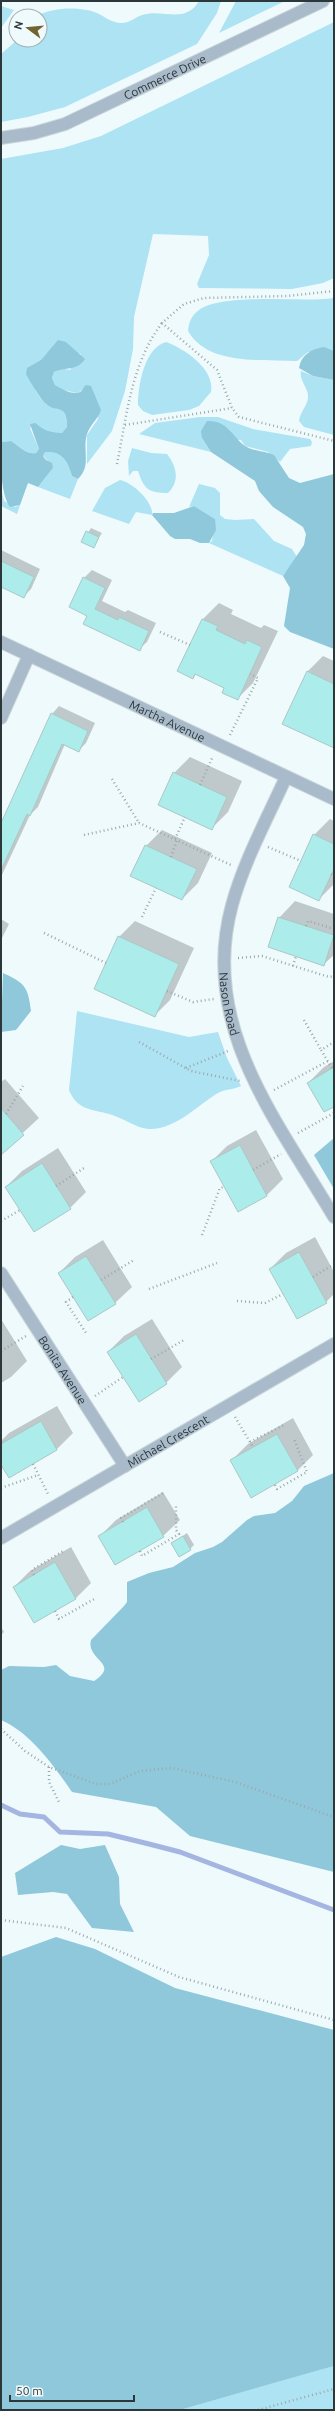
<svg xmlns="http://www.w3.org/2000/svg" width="335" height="2411" font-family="Ubuntu,sans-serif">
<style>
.green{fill:#ade3f3}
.forest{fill:#8ec8da}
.shadow{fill:#0003}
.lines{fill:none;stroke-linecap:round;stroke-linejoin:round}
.stream{stroke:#a5b5e1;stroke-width:5}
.building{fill:#acecea;stroke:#abc8c6}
.minor-casing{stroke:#ccd7da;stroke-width:14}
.path{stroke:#9da8ab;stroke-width:2.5;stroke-dasharray:1 3;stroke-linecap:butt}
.minor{stroke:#a9bbca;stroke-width:12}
.labels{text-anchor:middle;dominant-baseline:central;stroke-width:4;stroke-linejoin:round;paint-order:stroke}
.street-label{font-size:12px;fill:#2c373a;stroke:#effafd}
</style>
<rect width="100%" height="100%" fill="#effafd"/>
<!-- green -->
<path class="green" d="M199,1H221L217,13L197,44L65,107L28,117L1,122V54L17,40H40V16H37C52,7 81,6 97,13C105,17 111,22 120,23C129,24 135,17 142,15C163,8 185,25 199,1Z
M236,1H285L219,33Z
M1,6L14,10L1,28Z
M334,22V278L323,283L292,289L199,288L197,284L209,255L208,236L153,234L134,317L133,349L125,391L112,431L87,464V435L98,419L90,386L77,393L63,390L55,385L52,378L54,372L61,368L70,370L81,354L76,353L66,342L46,354L28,378C34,386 37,395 44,402C55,414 67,401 67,428L62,433C51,432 44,431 36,423L30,428L39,449L36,453C26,455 19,446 11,441L1,442V159L63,148L101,136Z
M334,298V351L308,352L297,361C262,359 208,366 188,331C189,322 191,316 199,310C223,292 301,303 334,298Z
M166,342C185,349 215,369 211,392L199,406L189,410L152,415L143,411L138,405C138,386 144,348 166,342Z
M301,371L313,376L334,380V435L304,427L299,421C300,411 309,405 308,395C307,386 299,380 301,371Z
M200,417H218L253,429L310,439L312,442L311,446L290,449L280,462L268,452L245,446L241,440L202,438L211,452L139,434L155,423Z
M132,448L151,453L167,454C177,467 180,481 168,493C148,493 144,489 138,471H133L129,476L128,461Z
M45,452C63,451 68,462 72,476L78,479L70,499L38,487L53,468L43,455Z
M120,480C132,482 154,502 152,515L136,512L129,524L92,511L105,488Z
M199,484L215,488L220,493V515L225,519L235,520L254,519L274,541L292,549L297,557L283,576L209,543L212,541L215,519L194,506L189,507Z
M1,488L4,501L15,507L20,505L17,514L1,506Z
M77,1011L189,1037L218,1032L227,1058L241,1086C233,1090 225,1089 218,1093C198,1105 175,1130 149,1129C135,1128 122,1117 109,1114C91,1109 77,1110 69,1090Z
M334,2366V2410H180Z"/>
<!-- forest -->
<path class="forest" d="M58,340L66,342L85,359C76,372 66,366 54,372L52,378L55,385C60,388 73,396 80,392C83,391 83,387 86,385L91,386L101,410C98,419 90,425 87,434C82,450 92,465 78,479L72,476C68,462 63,451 45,452L43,456L46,460L52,463L53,468L38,487L28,483L20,505L10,507C0,493 1,461 1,442L11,441C19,446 26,455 36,453L39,449L30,424L36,423C44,431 51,432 62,433L67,427C67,402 56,414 45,403C42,401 27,377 26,374L27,368L41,360Z
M324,347L334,351V380L313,376L299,368C301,355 311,349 324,347Z
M207,421C227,420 232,436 245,446C252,451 266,451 274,455L289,478L300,483L334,474V649L290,632L284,626L290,588L283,576L304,545L306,534L303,527L273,507L259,491L255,481L211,452L202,438L201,431Z
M194,506L215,519L216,530L209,543H200L190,539H175L170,536L152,515L153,513H174Z
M3,973C25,983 28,987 31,1011L16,1030L1,1032Z
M334,1138V1189L314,1155Z
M334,1473V1872L190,1836L156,1807L72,1792C54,1766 31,1733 1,1720V1670L9,1666L44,1667L56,1665L70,1676L94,1681C121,1663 86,1661 91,1640L124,1606L127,1602V1582L149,1573L173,1567L195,1553L213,1547L222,1542L247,1520L254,1516L275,1513L292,1501L304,1486Z
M61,1845L80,1849L105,1845L119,1877L120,1904L134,1932L92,1928L67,1894L53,1892L18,1895L15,1873Z
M56,1937L95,1949L175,1988L334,2030V2366L180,2410H1V1957Z"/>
<!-- shadow -->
<path class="shadow" d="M91,528L102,533L93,547L82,542Z
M1,550L40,569L31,589L23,597L1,586Z
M92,570L112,580L102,601L125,612L128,610L156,623L147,642L139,649L88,616L84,578Z
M219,603L233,610L231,614L261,628L264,625L278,631L253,683L237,699L226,688L196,674L193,678L179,671L203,619Z
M323,656L334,661V746L307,672Z
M59,706L95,723L86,743L79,750L65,744L38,807L30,815L1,877V824L52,714Z
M190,757L242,781L228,812L212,828L174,773Z
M330,819L334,821V884L319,899L314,835Z
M162,830L212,853L198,883L182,899L146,846Z
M295,901L334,914V955L324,964L279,918Z
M1,919L9,924L1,940Z
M135,921L194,948L170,1000L154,1016L119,937Z
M334,1061V1105L308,1083L324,1067Z
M5,1079L39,1118L1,1153V1082Z
M256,1130L283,1179L267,1195L238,1211L211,1162L227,1146Z
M58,1148L86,1192L70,1208L6,1187L22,1171Z
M315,1237L334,1272V1294L326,1302L270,1269L286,1253Z
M103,1240L132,1287L115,1303L88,1320L59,1273L75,1257Z
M1,1319L27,1361L11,1377L1,1383Z
M152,1319L182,1367L166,1383L108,1352L124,1336Z
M57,1406L73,1433L57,1449L9,1477L1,1462V1441L9,1433Z
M293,1418L313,1455L297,1471L232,1460L248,1444Z
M163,1492L180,1520L163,1536L116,1564L100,1536L116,1520Z
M187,1533L194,1545L190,1549L172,1543Z
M71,1547L91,1583L75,1599L14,1587L30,1571Z
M1,1627L4,1632L1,1635Z"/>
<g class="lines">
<!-- stream -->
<path class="stream" d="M1,1805L20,1814L44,1817L60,1832L108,1834L149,1844L180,1852L334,1910"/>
</g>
<!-- building -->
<path class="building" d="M86,531L99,537L94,548L81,542Z
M1,561L34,577L24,598L1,587Z
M83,577L105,588L95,609L118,620L119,617L149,631L140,651L83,624L87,616L69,607Z
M202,619L218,626L216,630L245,644L247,640L262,647L238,700L222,693L224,688L195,674L193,679L177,671Z
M307,671L334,684V748L282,724Z
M51,713L88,731L79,752L62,744L30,816L27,814L1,870V823Z
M173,772L227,797L212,830L158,805Z
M313,834L334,844V869L319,901L289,887Z
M145,845L197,869L182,900L130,876Z
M278,917L334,935L324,966L268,947Z
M118,936L179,964L155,1017L94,989Z
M334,1067V1107L324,1112L307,1083Z
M1,1108L24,1135L1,1155Z
M240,1145L267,1196L238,1212L210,1161Z
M42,1163L71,1209L34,1232L5,1187Z
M299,1252L327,1303L297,1319L269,1269Z
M86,1256L116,1304L88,1321L58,1273Z
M136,1334L167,1384L139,1402L107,1352Z
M41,1421L57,1450L9,1478L1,1465V1444Z
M277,1434L298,1471L251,1498L230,1460Z
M147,1507L164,1537L115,1565L98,1536Z
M183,1536L191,1550L179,1557L171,1543Z
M55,1562L76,1599L34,1623L13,1587Z"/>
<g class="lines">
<defs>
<g id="minor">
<path id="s1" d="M1,138L34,133L65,124L323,1"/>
<path id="s2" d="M1,642L334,799"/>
<path d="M1,718L29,655"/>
<path id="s3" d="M286,777C267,819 244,861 232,905C199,1025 276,1119 334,1217"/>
<path id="s4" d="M1,1273L125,1466"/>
<path id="s5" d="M1,1538L334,1344"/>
</g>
</defs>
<!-- minor casing -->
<use href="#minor" class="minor-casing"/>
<!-- path -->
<path class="path" d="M334,291L287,296L204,298L184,304L162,323L217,370L232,408L239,417L334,441
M125,425L232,408
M117,464C127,415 131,364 162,323
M160,632L190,645
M230,735L258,678L250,674
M112,779L139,823
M200,785L213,756
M84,835L139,823L231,865
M175,839L185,817
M268,847L301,861
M171,857L177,840
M331,874L334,876
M142,917L156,888
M306,926L308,921L334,929
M44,933L106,963
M238,958L262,956L329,977L334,976
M293,966L296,956
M167,991L193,1002L214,999
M304,1020L321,1050
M139,1042L191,1071L240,1081
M186,1068L228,1051
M332,1068L321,1050L334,1042
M274,1090L328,1061
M6,1114L23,1086
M298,1133L334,1113
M253,1170L281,1154
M56,1186L84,1168
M1,1221L20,1210
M202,1235L220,1188L224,1187
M313,1277L334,1264
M101,1280L134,1260
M149,1289L217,1263
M73,1297L66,1302L86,1333
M237,1301L265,1303L283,1294
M1,1351L26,1336
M151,1359L184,1340
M95,1396L123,1377
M235,1417L253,1447
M250,1442L284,1425
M33,1464L48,1494
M275,1485L277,1489L307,1472L294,1439
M1,1488L38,1475
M123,1522L121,1518L163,1493
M140,1551L142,1556L179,1534L176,1530V1504
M34,1575L32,1570L65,1550
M55,1611L59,1619L96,1598
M1,1729L25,1751L49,1767L96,1784H110L140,1771L172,1768L235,1782L334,1817
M49,1767V1782L59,1802
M1,1920L66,1928L179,1977L334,2020
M258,2410L334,2389"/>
<!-- minor -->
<use href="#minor" class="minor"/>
</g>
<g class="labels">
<!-- street labels -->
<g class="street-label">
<text stroke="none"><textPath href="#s1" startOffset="176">Commerce Drive</textPath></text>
<text stroke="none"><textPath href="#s2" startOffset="184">Martha Avenue</textPath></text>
<text stroke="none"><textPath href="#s3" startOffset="239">Nason Road</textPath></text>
<text stroke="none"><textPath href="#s4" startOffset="115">Bonita Avenue</textPath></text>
<text stroke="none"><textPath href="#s5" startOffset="193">Michael Crescent</textPath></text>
</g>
</g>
<!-- border -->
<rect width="335" height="2411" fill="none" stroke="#2c373a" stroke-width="4"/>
<!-- north arrow -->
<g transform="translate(28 28) rotate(286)"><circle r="19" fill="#effafd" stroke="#a1acaf"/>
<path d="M0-3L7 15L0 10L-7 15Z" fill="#726330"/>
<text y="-6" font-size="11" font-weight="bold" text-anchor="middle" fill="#2c373a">N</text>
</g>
<!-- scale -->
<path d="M10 2395v6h124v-6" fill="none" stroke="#2c373a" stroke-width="2"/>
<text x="16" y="2395" font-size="12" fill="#2c373a" stroke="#effafd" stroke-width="3" paint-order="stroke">50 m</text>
</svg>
